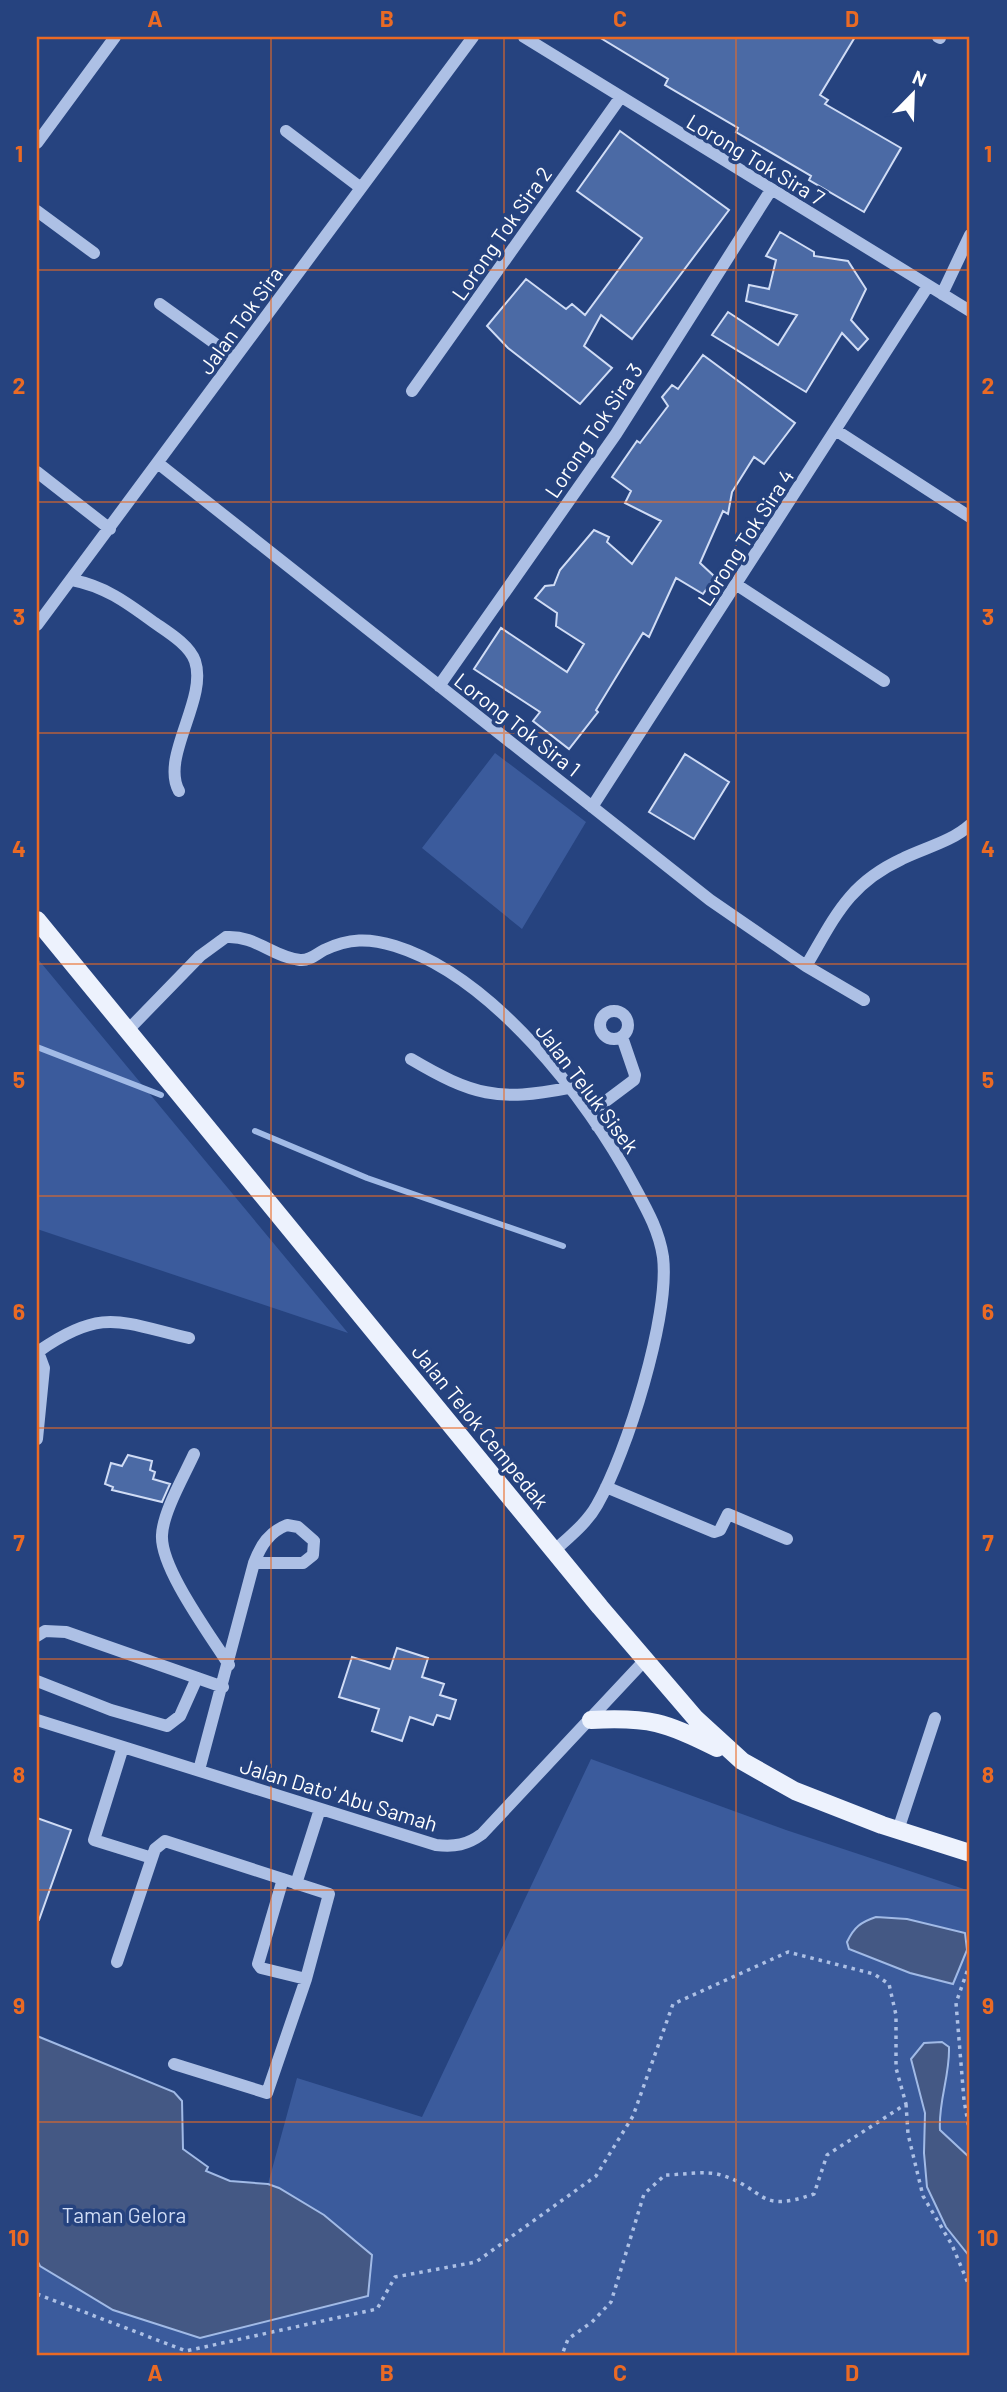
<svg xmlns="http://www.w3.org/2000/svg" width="1007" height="2392" font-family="Barlow,sans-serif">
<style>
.green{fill:#3b5b9c}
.water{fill:#445884;stroke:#a1bae6;stroke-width:2}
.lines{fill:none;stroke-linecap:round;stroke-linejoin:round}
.stream{stroke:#a1bae6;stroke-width:6}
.building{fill:#4b6aa5;stroke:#d0dcf5;stroke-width:2}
.path{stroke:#adc0e5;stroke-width:3.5;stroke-dasharray:3.5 5;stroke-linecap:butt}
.minor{stroke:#adc0e5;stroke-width:12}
.major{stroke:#edf2fd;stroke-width:18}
.grid{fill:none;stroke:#ea6a24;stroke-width:2;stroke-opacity:0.55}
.labels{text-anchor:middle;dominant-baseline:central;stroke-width:7;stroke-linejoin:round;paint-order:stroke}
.street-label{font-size:21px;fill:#fff;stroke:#26437f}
.park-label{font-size:21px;fill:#d0dcf5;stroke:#26437f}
.neatline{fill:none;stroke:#ea6a24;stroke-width:2.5}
.grid-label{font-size:23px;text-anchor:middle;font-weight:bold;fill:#ea6a24}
</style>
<rect width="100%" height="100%" fill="#26437f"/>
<!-- green -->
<path class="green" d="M495,753L586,822L522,929L422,848Z
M37,958L348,1333L37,1229Z
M591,1759L786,1830L970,1891V2355H37V2036L174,2092L182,2101L183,2150L208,2167L206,2171L230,2181L268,2184L297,2078L422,2117Z"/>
<!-- water -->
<path class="water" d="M876,1917L907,1919L965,1933L967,1950L953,1984L910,1973L849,1949L847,1942C854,1927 861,1922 876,1917Z
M37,2036L174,2092L182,2101L183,2149L208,2167L206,2171L230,2181L268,2184L279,2188L324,2215L372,2255L368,2296L200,2338L113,2310L40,2266L37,2260Z
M942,2042L949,2047C950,2076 938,2102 940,2130L970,2158V2257L946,2227L927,2187L924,2153L925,2113L911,2059L924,2043Z"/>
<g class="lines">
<!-- stream -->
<path class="stream" d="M37,1047L161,1095
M255,1131L367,1178L563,1246"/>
</g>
<!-- building -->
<path class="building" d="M599,37H855L820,95L828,100L825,104L901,148L864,212L809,180L811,176L736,132L738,128L665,85L668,79Z
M620,131L729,210L632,339L601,315L584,346L612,368L580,404L508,348L487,326L526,279L566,309L572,304L585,315L642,238L577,191Z
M780,232L814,252V256L848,261L866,289L851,320L868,339L858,350L842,333L806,392L712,335L728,312L778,345L797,315L746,301L749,285L769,289L776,260L766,256Z
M703,355L795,423L764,464L754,457L732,492L728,514L723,511L700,563L715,577L703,594L676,578L649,637L643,633L596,710L598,712L569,749L533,721L540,712L474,669L501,628L567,672L584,644L556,626L557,613L535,598L545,586L554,585L560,570L594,530L609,537L607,542L632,564L661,521L625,503L631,491L612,477L637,441L640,443L668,406L662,397L672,385L678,389Z
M685,754L729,782L694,839L649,812Z
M128,1455L152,1461L150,1470L155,1472L153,1479L170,1484L162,1502L112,1490L113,1487L105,1484L111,1463L122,1466Z
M397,1648L428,1658L422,1677L444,1684L440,1695L456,1700L450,1719L437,1715L433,1725L410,1717L402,1741L372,1731L379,1709L339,1697L352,1657L390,1669Z
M37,1818L71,1830L39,1920H37Z"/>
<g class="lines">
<!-- path -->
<path class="path" d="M970,1963L956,2003L964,2100L970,2134
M906,2104L908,2134L923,2196L952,2245L970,2288
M37,2294L186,2351L377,2309L395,2277L476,2262L596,2176L633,2116L673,2004L788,1952L874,1974L889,1984L896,2015V2068L906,2104L827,2155L814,2194C756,2214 767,2189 721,2175C706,2170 682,2175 665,2175L644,2194L611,2302L592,2322L568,2339L562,2355"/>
<!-- minor -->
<path class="minor" d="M524,37L970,311
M938,37L940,38
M286,131L361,188
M37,143L115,37
M37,211L94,253
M942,294L970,235
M160,304L235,358
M412,391L620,98
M837,431L970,517
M159,464L710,900L806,966L864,1000
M37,472L110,529
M72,580C104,586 126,602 152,621C166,631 189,644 195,661C208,699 160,757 179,791
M737,585L884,681
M37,625L473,37
M439,686L616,434L771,190
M592,807L928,286
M806,966C835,917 848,884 902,859C924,848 951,842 970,825
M600 1025a14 14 0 1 1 28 0a14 14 0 1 1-28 0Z
M128,1030L200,956L226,937C255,935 273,957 300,960C310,961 316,954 324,950C349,938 369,938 395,946C492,976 587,1098 633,1184C646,1208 659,1230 663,1257C670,1315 627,1453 597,1505C587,1523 569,1537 554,1551
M411,1059C472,1095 498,1102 568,1088
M597,1126L598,1107L634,1080L635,1075L622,1037
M37,1349L44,1368L37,1439
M39,1351C102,1307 120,1322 189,1338
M194,1454C184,1476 163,1512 162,1535C160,1568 211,1636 229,1665
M606,1487L714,1532L720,1530L728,1514L787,1539
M37,1636L45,1631L66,1632L223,1687
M37,1681L111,1710L167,1726L180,1716L197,1678
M37,1720L436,1845C455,1847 467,1845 482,1834L645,1660
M123,1747L94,1840L152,1858
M199,1770L254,1563C261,1545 269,1532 287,1525L298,1527L314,1541L313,1555L303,1563H254
M898,1830L935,1718
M283,1879L258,1964L261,1968L306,1979
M296,1884L320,1809
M117,1962L155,1849L165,1841L329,1894L306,1979L267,2093L174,2064"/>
<!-- major -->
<path class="major" d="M37,920L600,1607L696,1719L742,1761L795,1791L882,1825L970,1853
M591,1720C649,1717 666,1722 717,1748"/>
</g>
<!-- grid -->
<path class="grid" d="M271,37V2355M504,37V2355M736,37V2355M37,270H970M37,502H970M37,733H970M37,964H970M37,1196H970M37,1428H970M37,1659H970M37,1890H970M37,2122H970"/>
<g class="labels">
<!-- street labels -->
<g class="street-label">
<text transform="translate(756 159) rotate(31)">Lorong Tok Sira 7</text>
<text transform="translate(501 233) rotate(-55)">Lorong Tok Sira 2</text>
<text transform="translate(240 320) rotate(-54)">Jalan Tok Sira</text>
<text transform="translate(593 430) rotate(-56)">Lorong Tok Sira 3</text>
<text transform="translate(745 537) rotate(-57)">Lorong Tok Sira 4</text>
<text transform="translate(518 724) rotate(38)">Lorong Tok Sira 1</text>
<text transform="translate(588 1088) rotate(53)">Jalan Teluk Sisek</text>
<text transform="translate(481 1426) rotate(51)">Jalan Telok Cempedak</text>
<text transform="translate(339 1794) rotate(17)">Jalan Dato' Abu Samah</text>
</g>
<!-- park labels -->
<g class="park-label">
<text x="124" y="2214">Taman Gelora</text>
</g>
</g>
<!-- border -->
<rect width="1007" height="2392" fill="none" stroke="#26437f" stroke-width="77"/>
<!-- north arrow -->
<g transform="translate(913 94) rotate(23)" stroke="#26437f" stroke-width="5" paint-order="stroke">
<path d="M0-5L12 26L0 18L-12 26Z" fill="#ffffff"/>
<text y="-10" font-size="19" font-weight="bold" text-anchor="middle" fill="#ffffff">N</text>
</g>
<rect x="38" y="38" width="930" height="2316" class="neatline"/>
<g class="grid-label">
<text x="155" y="27">A</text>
<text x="387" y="27">B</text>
<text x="620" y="27">C</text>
<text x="852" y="27">D</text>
<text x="19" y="162">1</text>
<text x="988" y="162">1</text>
<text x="19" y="394">2</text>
<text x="988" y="394">2</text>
<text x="19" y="625">3</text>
<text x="988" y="625">3</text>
<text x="19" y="857">4</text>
<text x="988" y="857">4</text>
<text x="19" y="1088">5</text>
<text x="988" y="1088">5</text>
<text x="19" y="1320">6</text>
<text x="988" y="1320">6</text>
<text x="19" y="1551">7</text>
<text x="988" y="1551">7</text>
<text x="19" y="1783">8</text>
<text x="988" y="1783">8</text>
<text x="19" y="2014">9</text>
<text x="988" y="2014">9</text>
<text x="19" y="2246">10</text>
<text x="988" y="2246">10</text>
<text x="155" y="2381">A</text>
<text x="387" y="2381">B</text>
<text x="620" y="2381">C</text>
<text x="852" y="2381">D</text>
</g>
</svg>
